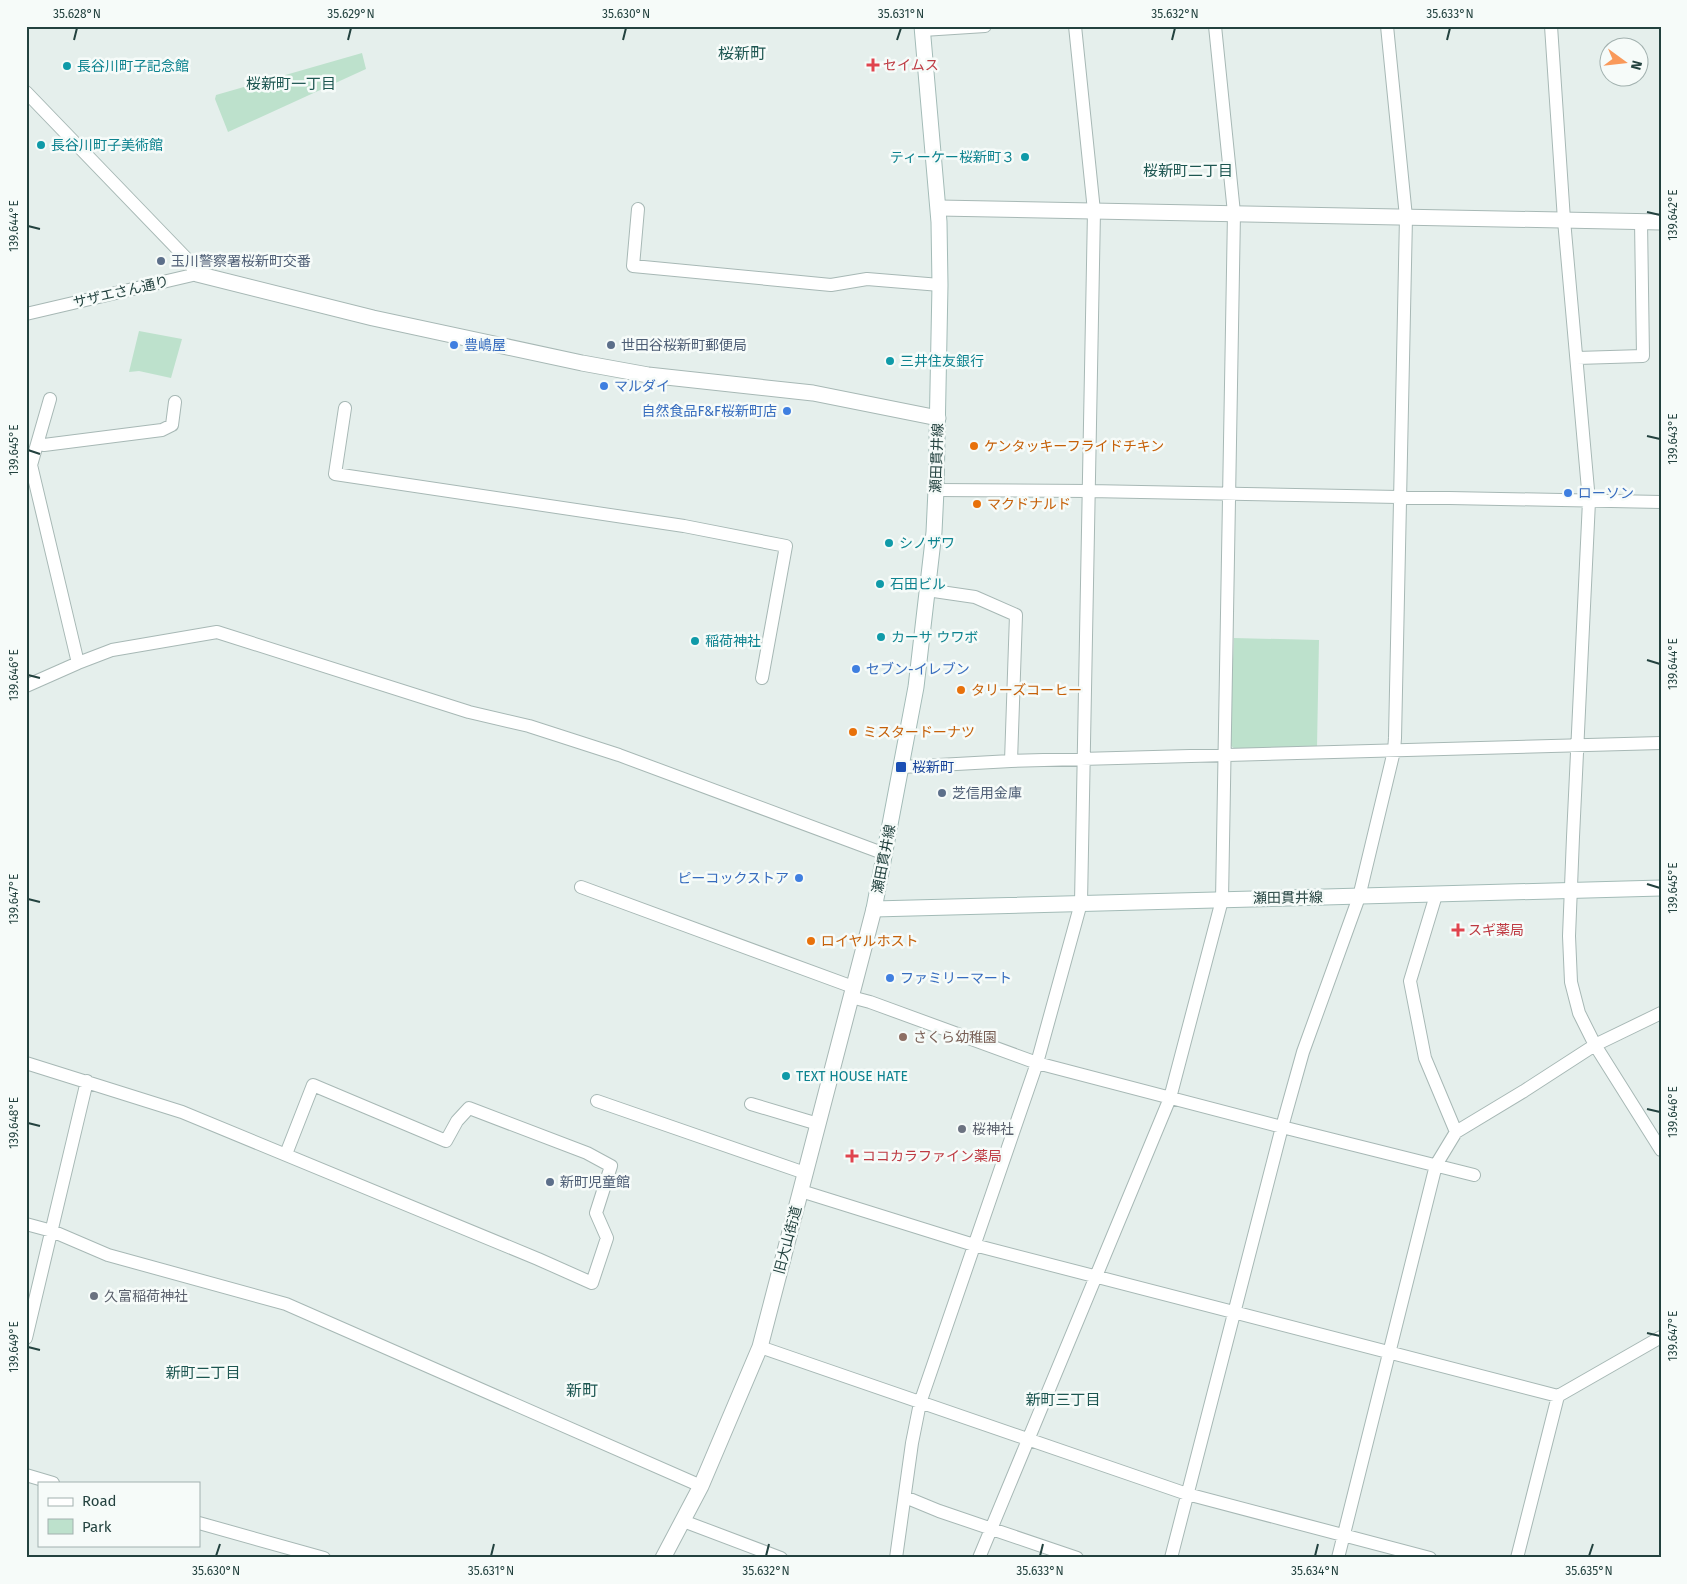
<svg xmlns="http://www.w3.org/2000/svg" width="1687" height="1584" font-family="'Fira Sans','Noto Sans JP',sans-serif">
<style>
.green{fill:#bde1cc}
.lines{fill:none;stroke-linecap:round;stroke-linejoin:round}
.minor-casing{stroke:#a7b8b5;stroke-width:14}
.tertiary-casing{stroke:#a7b8b5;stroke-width:17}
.secondary-casing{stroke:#a3bbb7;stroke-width:17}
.minor{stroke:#fff;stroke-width:12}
.tertiary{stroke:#fff;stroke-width:15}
.secondary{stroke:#fff;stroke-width:15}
.ticks{fill:none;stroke:#23423f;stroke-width:2}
.health-dot{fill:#e0444e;stroke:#f6fbf9;stroke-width:2}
.culture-dot{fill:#0f9aa8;stroke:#f6fbf9;stroke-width:2}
.service-dot{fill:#5c6f8a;stroke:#f6fbf9;stroke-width:2}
.shop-dot{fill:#3f7fe0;stroke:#f6fbf9;stroke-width:2}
.food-dot{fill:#e8710a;stroke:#f6fbf9;stroke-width:2}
.transit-dot{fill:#1a4fb4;stroke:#f6fbf9;stroke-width:2}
.education-dot{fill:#8d6e63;stroke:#f6fbf9;stroke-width:2}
.worship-dot{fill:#6b7280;stroke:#f6fbf9;stroke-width:2}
.labels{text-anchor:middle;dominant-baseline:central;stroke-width:5;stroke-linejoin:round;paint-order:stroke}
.health-label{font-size:14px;fill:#be3a42;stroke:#f6fbf9;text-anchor:start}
.culture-label{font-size:14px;fill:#0d838f;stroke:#f6fbf9;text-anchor:start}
.service-label{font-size:14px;fill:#4e5e75;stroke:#f6fbf9;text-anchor:start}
.street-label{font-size:14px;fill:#23423f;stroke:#f6fbf9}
.shop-label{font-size:14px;fill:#366cbe;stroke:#f6fbf9;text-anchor:start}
.food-label{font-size:14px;fill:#c56008;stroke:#f6fbf9;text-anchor:start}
.transit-label{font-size:14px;fill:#164399;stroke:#f6fbf9;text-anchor:start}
.education-label{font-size:14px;fill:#785e54;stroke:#f6fbf9;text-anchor:start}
.worship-label{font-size:14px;fill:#5b616d;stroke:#f6fbf9;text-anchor:start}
.neighbourhood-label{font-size:15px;fill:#1d5651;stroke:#f6fbf9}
.quarter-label{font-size:16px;fill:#1d5651;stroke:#f6fbf9}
.neatline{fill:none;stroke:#23423f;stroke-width:2}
.ticks-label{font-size:12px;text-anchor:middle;fill:#23423f}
</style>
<rect width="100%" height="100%" fill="#e5efec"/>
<!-- green -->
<path class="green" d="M362,53L366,69L228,132L215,99L216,95Z
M139,331L182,339L171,378L139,371L129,372Z
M1234,638L1319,640L1317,747L1237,751L1229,744Z"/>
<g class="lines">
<defs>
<path id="minor" d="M1551,26L1564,220L1589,501L1573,837L1569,936L1571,982L1579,1013L1595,1045L1661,1150
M923,30L985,26
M26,92L186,258L197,274L26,314
M638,209L633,266L831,285L867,279L940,285
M1577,358L1643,356L1641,221
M50,399L31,465L78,663
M345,408L335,474L684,526L786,546L762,678
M38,443L44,445L162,430L172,425L175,402
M936,490L1089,491L1661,502
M927,590L975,597L1016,615L1011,761
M26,686L78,663L112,650L217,632L469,712L529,726L619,755L885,854
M902,767L1011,761L1661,743
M581,887L853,987
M1436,895L1410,981L1425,1058L1456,1132
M851,997L870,1002L1037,1063L1282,1127L1474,1175
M26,1063L182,1112L538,1259L592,1283L607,1238L596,1213L611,1166L587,1153L469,1108L457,1121L446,1141L313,1085L286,1154
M597,1101L805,1173
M751,1104L818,1124
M801,1191L974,1245L1558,1396
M26,1224L52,1231L108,1255L286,1304L701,1486
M26,1338L87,1081
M760,1347L1187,1494L1430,1558
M26,1475L53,1483
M905,1497L939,1511L1077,1558
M683,1521L781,1558
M199,1523L324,1558
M896,1558L912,1443L920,1403L1037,1063L1081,903L1094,211L1075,26
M979,1558L1170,1098L1222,900L1234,213L1215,26
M1171,1558L1282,1127L1303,1052L1359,897L1394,751L1395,738L1406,217L1387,26
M1338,1558L1436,1165L1456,1132L1524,1091L1595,1045L1661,1013
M1517,1558L1558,1396L1661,1337"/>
<path id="tertiary" d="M939,208L1661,222
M197,274L373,318L582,363L648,375L813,393L938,418
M663,1558L701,1486L760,1347L874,909"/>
<path id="secondary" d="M922,26L939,222L940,285L936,490L934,532L916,687L874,909L1661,888"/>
</defs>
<!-- minor casing -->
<use href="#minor" class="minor-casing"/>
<!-- tertiary casing -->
<use href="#tertiary" class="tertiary-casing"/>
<!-- secondary casing -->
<use href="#secondary" class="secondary-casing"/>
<!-- minor -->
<use href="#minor" class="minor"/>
<!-- tertiary -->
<use href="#tertiary" class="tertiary"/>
<!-- secondary -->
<use href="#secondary" class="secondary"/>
</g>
<!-- ticks -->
<path class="ticks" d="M74,40L77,28M348,40L351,28M623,40L626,28M897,40L901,28M1172,40L1175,28M1447,40L1450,28M1647,212L1660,215M28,226L40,229M1647,436L1660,439M28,450L40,454M1647,660L1660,664M28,675L40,678M1647,884L1660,888M28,899L40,902M1647,1109L1660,1112M28,1123L40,1126M1647,1333L1660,1336M28,1347L40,1350M216,1556L220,1544M491,1556L494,1544M766,1556L769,1544M1040,1556L1043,1544M1315,1556L1318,1544M1589,1556L1593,1544"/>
<!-- markers -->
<g class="health-dot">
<path d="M870.5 57.5h5v5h5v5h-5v5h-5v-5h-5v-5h5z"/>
<path d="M1455.5 922.5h5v5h5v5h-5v5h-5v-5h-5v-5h5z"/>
<path d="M849.5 1148.5h5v5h5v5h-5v5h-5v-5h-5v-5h5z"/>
</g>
<g class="culture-dot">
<circle cx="67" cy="66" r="5"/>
<circle cx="41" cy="145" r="5"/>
<circle cx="1025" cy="157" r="5"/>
<circle cx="890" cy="361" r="5"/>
<circle cx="889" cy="543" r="5"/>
<circle cx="880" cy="584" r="5"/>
<circle cx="881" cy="637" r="5"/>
<circle cx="695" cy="641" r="5"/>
<circle cx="786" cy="1076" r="5"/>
</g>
<g class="service-dot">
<circle cx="161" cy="261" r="5"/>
<circle cx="611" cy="345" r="5"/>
<circle cx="942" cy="793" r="5"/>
<circle cx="550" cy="1182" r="5"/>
</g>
<g class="shop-dot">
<circle cx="454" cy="345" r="5"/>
<circle cx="604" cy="386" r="5"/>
<circle cx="787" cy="411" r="5"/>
<circle cx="1568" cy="493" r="5"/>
<circle cx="856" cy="669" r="5"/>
<circle cx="799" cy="878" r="5"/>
<circle cx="890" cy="978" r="5"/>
</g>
<g class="food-dot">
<circle cx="974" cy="446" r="5"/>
<circle cx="977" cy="504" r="5"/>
<circle cx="961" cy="690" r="5"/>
<circle cx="853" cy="732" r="5"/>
<circle cx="811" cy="941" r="5"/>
</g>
<rect class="transit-dot" x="895" y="761" width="12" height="12" rx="2.5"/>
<circle class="education-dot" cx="903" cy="1037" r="5"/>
<g class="worship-dot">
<circle cx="962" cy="1129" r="5"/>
<circle cx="94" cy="1296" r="5"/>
</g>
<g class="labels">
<!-- health labels -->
<g class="health-label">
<text x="883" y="65">セイムス</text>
<text x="1468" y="930">スギ薬局</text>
<text x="862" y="1156">ココカラファイン薬局</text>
</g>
<!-- culture labels -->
<g class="culture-label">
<text x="77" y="66">長谷川町子記念館</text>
<text x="51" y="145">長谷川町子美術館</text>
<text x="1015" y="157" text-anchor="end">ティーケー桜新町３</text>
<text x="900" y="361">三井住友銀行</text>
<text x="899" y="543">シノザワ</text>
<text x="890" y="584">石田ビル</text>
<text x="891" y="637">カーサ ウワボ</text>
<text x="705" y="641">稲荷神社</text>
<text x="796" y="1076">TEXT HOUSE HATE</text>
</g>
<!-- service labels -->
<g class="service-label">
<text x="171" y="261">玉川警察署桜新町交番</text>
<text x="621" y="345">世田谷桜新町郵便局</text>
<text x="952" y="793">芝信用金庫</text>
<text x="560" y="1182">新町児童館</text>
</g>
<!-- street labels -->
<g class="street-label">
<text transform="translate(121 292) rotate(-13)">サザエさん通り</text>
<text transform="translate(937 458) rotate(-88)">瀬田貫井線</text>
<text transform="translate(884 859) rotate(-79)">瀬田貫井線</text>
<text transform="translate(1288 898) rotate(-1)">瀬田貫井線</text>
<text transform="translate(788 1240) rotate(-75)">旧大山街道</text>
</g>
<!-- shop labels -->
<g class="shop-label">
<text x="464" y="345">豊嶋屋</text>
<text x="614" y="386">マルダイ</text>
<text x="777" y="411" text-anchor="end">自然食品F&amp;F桜新町店</text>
<text x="1578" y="493">ローソン</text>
<text x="866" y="669">セブン-イレブン</text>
<text x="789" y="878" text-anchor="end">ピーコックストア</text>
<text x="900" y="978">ファミリーマート</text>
</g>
<!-- food labels -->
<g class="food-label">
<text x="984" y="446">ケンタッキーフライドチキン</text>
<text x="987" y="504">マクドナルド</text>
<text x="971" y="690">タリーズコーヒー</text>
<text x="863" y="732">ミスタードーナツ</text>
<text x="821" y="941">ロイヤルホスト</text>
</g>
<!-- transit labels -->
<g class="transit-label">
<text x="912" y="767">桜新町</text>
</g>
<!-- education labels -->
<g class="education-label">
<text x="913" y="1037">さくら幼稚園</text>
</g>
<!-- worship labels -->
<g class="worship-label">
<text x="972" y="1129">桜神社</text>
<text x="104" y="1296">久富稲荷神社</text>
</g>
<!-- neighbourhood labels -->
<g class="neighbourhood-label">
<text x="291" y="84">桜新町一丁目</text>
<text x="1188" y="171">桜新町二丁目</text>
<text x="203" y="1373">新町二丁目</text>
<text x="1063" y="1400">新町三丁目</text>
</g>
<!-- quarter labels -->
<g class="quarter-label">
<text x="742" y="53">桜新町</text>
<text x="582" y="1390">新町</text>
</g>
</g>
<!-- border -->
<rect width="1687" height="1584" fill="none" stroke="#f6fbf9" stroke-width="55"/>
<!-- legend -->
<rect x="38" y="1482" width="162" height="65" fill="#f6fbf9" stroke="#a2b1af"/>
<rect x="48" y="1498" width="25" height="8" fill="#ffffff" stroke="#a2b1af"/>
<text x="82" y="1506" font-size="15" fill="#23423f">Road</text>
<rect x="48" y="1519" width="25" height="15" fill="#bde1cc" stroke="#a2b1af"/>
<text x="82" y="1532" font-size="15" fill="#23423f">Park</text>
<!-- north arrow -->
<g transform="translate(1624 62) rotate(105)"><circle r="24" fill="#f6fbf9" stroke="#a2b1af"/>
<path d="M0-4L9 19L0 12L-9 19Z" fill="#f9995a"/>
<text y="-8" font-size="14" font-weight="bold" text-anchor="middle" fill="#23423f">N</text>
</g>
<rect x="28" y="28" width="1632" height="1528" class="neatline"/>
<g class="ticks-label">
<text x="77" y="18">35.628°N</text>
<text x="351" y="18">35.629°N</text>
<text x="626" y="18">35.630°N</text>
<text x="901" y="18">35.631°N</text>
<text x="1175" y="18">35.632°N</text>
<text x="1450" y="18">35.633°N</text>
<text transform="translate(1673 215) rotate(-90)" y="4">139.642°E</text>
<text transform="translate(14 226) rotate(-90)" y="4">139.644°E</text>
<text transform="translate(1673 439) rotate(-90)" y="4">139.643°E</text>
<text transform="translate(14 450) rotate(-90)" y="4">139.645°E</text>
<text transform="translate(1673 664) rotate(-90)" y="4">139.644°E</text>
<text transform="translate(14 675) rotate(-90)" y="4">139.646°E</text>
<text transform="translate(1673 888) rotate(-90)" y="4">139.645°E</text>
<text transform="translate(14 899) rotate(-90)" y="4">139.647°E</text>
<text transform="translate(1673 1112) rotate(-90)" y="4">139.646°E</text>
<text transform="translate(14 1123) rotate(-90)" y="4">139.648°E</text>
<text transform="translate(1673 1336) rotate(-90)" y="4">139.647°E</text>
<text transform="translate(14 1347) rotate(-90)" y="4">139.649°E</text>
<text x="216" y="1575">35.630°N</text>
<text x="491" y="1575">35.631°N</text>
<text x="766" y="1575">35.632°N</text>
<text x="1040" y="1575">35.633°N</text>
<text x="1315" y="1575">35.634°N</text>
<text x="1589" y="1575">35.635°N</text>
</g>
</svg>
